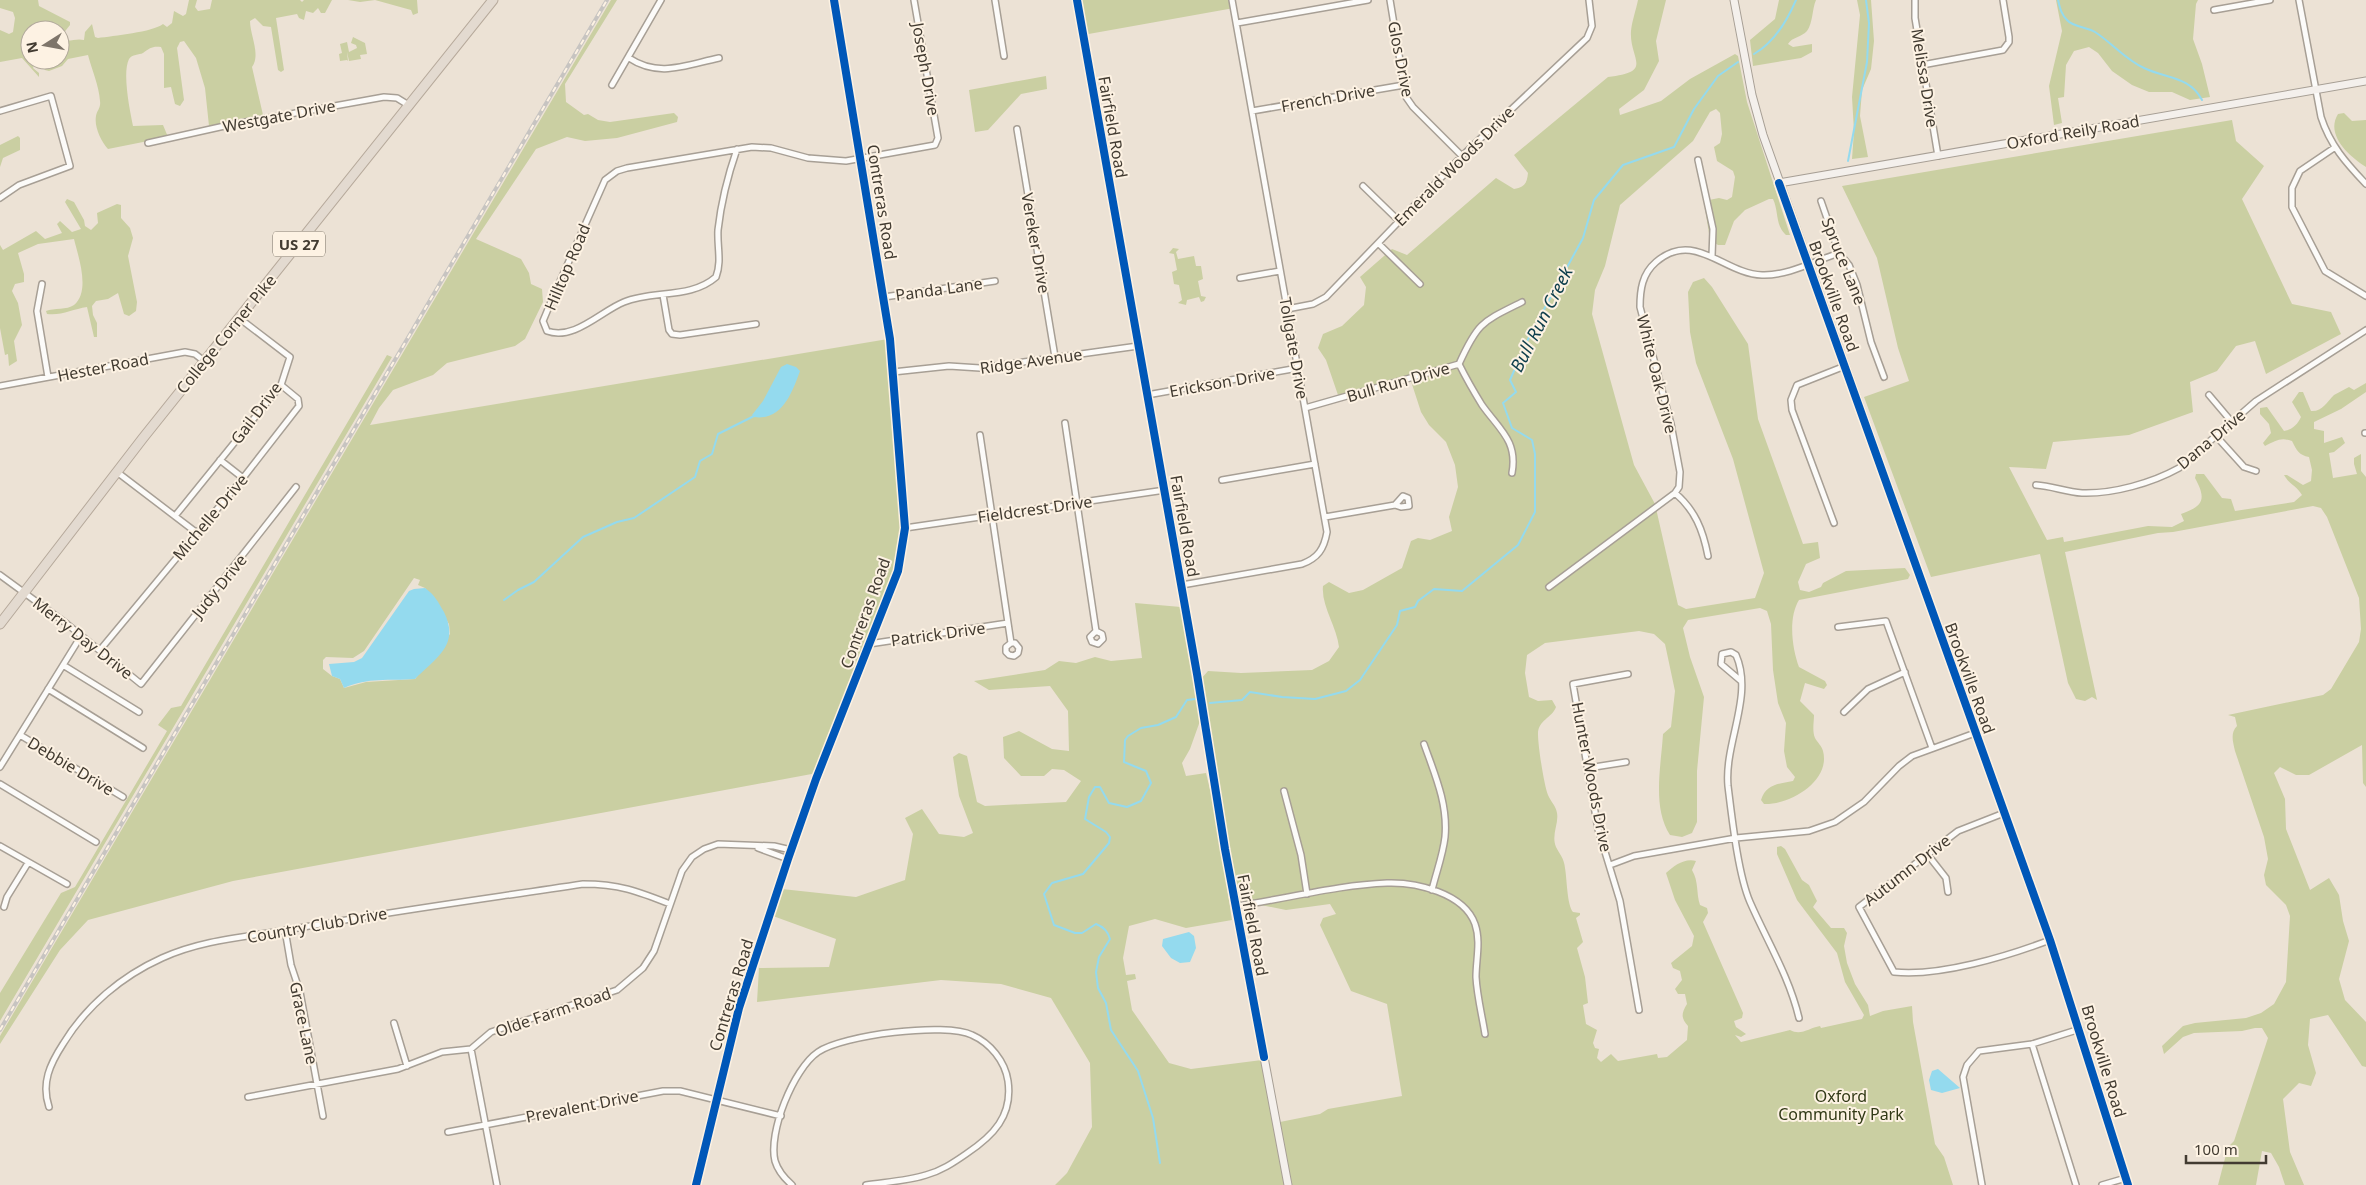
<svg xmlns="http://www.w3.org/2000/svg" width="2366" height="1185" font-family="'Noto Sans',sans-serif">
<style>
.green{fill:#cacfa2;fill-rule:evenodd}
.water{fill:#94daee}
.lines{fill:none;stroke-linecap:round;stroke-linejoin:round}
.stream{stroke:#94daee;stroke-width:2}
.street-casing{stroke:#a79f95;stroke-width:8}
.secondary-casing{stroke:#a79f95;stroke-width:9}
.highway-casing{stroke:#b6a99b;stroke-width:11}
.street{stroke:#fcfbf9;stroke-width:5}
.secondary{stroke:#f4f0ec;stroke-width:7}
.highway{stroke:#e3dad0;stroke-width:9}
.rail-casing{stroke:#c7c4c1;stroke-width:4}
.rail{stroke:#fdf2e3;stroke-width:2;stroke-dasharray:5.5;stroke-linecap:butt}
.cycleway-casing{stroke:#fdf2e3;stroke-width:11}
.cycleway{stroke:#0057b8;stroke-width:8}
.labels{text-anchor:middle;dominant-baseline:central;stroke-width:4;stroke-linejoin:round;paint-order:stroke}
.shield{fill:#fdf2e3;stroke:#7a7266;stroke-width:1}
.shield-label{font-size:15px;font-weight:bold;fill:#423b31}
.street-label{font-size:16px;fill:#423b31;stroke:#fdf2e3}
.park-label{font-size:16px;fill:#313916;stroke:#fdf2e3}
.water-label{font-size:18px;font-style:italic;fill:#0e3e4c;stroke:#fdf2e3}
</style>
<rect width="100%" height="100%" fill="#ece2d5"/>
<!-- green -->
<path class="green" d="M0,0H38L39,6L70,22V25L62,35L63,40C71,42 76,38 84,40L85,32L92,24L95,37L98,38C113,36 153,32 163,24L167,27L172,23L174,11L183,16L186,14L189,0H197L195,7L198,11L210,9L212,0H300L302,2L304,0H332L325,13H321L318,8L313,13L306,11L304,20L299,18L297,14L276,18L284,70L281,72L278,70L271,27L263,26L255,18L250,21C250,35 261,55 252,67L263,115L209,126L205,88L196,58L184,41L180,42L177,48L184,100L180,106L175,104L171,87L164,88V54L161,47C152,46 150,48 143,53C139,55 132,54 129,59C122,73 130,111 133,126L163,125L168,137L108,149C101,141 94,127 96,116C97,110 101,108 100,101C99,86 92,70 88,55L68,59L62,66L49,71L45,70L39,61L35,63L33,68L39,73V77L22,58L0,62V30L9,34L13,32L15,18L13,12L0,8ZM30,30H60V60H30Z
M348,0H417L418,13L413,15L411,10L375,0L360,2Z
M611,0H617L565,84L566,102L584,115L588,114L598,120L610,122L674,113L678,117L677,122L617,138L585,141L567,137L536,149L476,239L521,259L529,273L531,284L542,289L543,302L525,339L515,346L447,363L433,375L393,390L379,408L370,425L888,339L902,536L896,567L817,773L233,881L88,920L60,950L0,1044V1036ZM414,578L420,580L418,585L425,588L449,624L450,634L415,679L366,682L344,688L340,679L332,676L323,669V660L326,657L353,658L364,651Z
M1077,0H1232L1234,8L1083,35Z
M1638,0H1666L1656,41L1659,61L1644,90L1619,109L1620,115L1661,101L1690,79L1735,54L1738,56L1747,102L1790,235H1786C1775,225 1779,212 1773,199H1769L1745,210L1734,221L1725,245H1718L1710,240L1705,208L1709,200L1719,198L1727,200L1732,197L1735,177L1733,171L1717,161L1714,147L1720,143L1722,134L1720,113L1716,109L1710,112L1693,141L1620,205L1605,266L1595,290L1592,314L1634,465L1655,504L1678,605L1686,609L1755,598L1764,573L1733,459L1696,363L1690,332L1688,292L1693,282L1704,278L1712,287L1748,344L1758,419L1803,544L1818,542L1820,558L1806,564L1798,582L1800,590L1809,592L1821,587L1823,583L1846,571L1905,568L1910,575L1908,579L1799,600C1788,618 1792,648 1799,667L1825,681L1827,685L1824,689L1805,683L1800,701L1814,715C1814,722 1812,731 1815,738C1817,742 1822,746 1823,751C1831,781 1790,805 1764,804L1761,800C1766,784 1778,784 1793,781L1795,777L1787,767L1784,751L1786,723L1778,703L1773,670L1771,624L1767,611L1760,608L1688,620L1683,628L1690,657L1704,697L1697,771V822L1692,833L1682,837L1670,835C1652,807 1661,767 1663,734L1671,727L1675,691L1665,644L1654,634L1639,631L1545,643L1527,655L1525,673L1529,697L1538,701L1552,700L1556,707C1552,718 1538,720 1538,734C1538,746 1544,785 1548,795C1551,802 1556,806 1557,813C1559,824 1551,835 1556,847C1560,855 1564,858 1565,868C1567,879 1567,905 1573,912L1580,913V915L1576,918L1583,942L1577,948L1585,977L1588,1003L1583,1005L1586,1024L1597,1030L1593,1043L1595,1048L1599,1049L1597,1058L1601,1062L1611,1054L1618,1061L1657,1054L1658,1058L1667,1057L1687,1040L1688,1026C1681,1018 1681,1014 1687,1004L1685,994H1678L1675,989L1682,980L1680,971L1673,968L1671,963L1692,946L1694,936L1675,900L1666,873C1674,866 1684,858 1696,861L1692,870C1699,882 1696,893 1700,905L1707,908L1708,913L1703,922L1743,1013L1742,1018L1734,1021L1736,1027L1746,1034L1741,1037L1735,1035L1741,1042L1790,1030C1801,1036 1809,1028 1820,1026L1821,1028L1862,1019L1864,1015L1845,982L1837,953L1797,900L1777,854V847L1781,846L1785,849L1802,880L1809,885L1817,901L1813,907L1831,928H1844L1847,933L1844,946L1847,963L1855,984L1868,1005L1870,1016L1883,1011L1912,1006L1913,1022L1935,1144L1944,1157L1953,1185H1288L1277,1126L1281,1125L1280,1122L1320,1114L1328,1109L1402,1096L1387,1004L1351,991L1320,925L1323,918L1336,914L1330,904L1286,910L1241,901L1236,897L1204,706L1201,679L1208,671L1241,673L1312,670L1329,661L1339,647C1337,627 1321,606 1323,586L1329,582L1349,593L1363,590L1402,568L1411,541L1418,538L1430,540L1452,531L1449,517L1458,487L1455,465L1446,442L1429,425L1421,412L1409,375L1338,395L1326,360L1318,348L1323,334L1342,326L1364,305L1366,287L1360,277L1392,249L1407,255L1496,178L1514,189C1525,187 1527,183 1528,173L1514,155L1608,77C1655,72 1629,59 1631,31C1632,21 1636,10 1638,0Z
M1779,0H1816C1812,9 1813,23 1807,31C1802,37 1792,37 1788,44L1793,47L1812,44V52L1801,58L1753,66L1750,40L1775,19Z
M1857,0H1871L1874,41L1871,69L1862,90L1860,116L1868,157L1852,159L1854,131L1852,97L1860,15Z
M2056,0H2198L2196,4L2193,39L2202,64L2210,97L2190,100L2172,92H2149L2132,85L2112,71L2098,53L2089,47L2074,51L2066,65L2064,97L2058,98L2062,123L2054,125L2049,86L2062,31Z
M353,37L365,43L367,54L360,55L361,59L349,61L347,52L348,61L347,60L340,61L339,54L342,53L340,44L347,42L349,52L357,48L356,45L351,43Z
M1046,76L1047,89L1021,94L988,130L975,132L969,90Z
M2344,113L2352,121L2366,120V167C2349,156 2325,135 2338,114Z
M2232,120L2236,141L2264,166L2242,199L2292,304L2331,312L2341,334L2266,374L2255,341L2236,346L2217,371L2190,382L2193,412L2129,435L2053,442L2046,469L2009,467L2047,540L2063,537L2064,542L2148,526L2172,527L2184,521L2181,514C2203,506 2207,500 2195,478L2196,474H2204L2222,498L2231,499L2235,511L2294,502L2302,495C2298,487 2288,483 2284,475H2287L2303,485L2311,481L2312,470L2309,457C2299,455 2297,451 2292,441C2280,437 2276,441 2265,446L2263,443L2271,433L2269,424L2260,414V408L2267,407L2284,431C2292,430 2298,424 2301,417L2292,402L2299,392H2303L2311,411C2322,412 2327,402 2334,395C2339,392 2344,390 2349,387L2354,390L2366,383V392L2341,409L2314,422V429L2324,431V443L2342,437L2345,443L2334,452L2329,453L2333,478L2357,474L2354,464V458L2361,454V471L2366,477V787L2363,783L2362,745L2309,775H2296L2280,767L2274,773L2285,799L2286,829L2310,890L2329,878L2339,895L2343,921L2349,941L2339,979L2345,1000L2366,1022V1067L2362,1066L2328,1015L2310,1019L2308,1045L2316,1073L2311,1086L2299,1083L2283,1099L2290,1152L2304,1185H2285L2279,1167L2271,1153L2262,1151L2256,1185H2218L2228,1147L2234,1141L2268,1038L2262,1028H2255L2242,1031L2194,1033L2183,1037L2164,1054L2162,1046L2183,1026L2195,1023L2246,1018L2261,1013L2274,1004L2286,982L2290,916L2286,905L2266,885L2264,875L2268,859L2264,837L2235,751C2233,742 2230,733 2237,726L2235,717L2228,715L2323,695L2331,689L2359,642L2361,629L2359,598L2327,517L2321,508L2313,506L2173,532L2158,533L2065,552L2097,700L2092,697L2085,701L2076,699L2068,683L2040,554L1931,577L1864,397L1909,381L1898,348L1877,258L1842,186Z
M18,136L20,138V150L3,158L0,167V145Z
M67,199L74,202L84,220L85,226L91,230L98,223L97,213L117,204L121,205V218L130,228L133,238L128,256L137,302L136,311L129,316L124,314L118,293L108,299L96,301L92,306L93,315L97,323V337H94L87,307C73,309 61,316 47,314L46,311C54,308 67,310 74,305C91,291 78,256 74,239L38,244L18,253L24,274V282L15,284L12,291L18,303L22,325L14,341L17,361L9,366L8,354L5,355L0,328V245L3,250L36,231L45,239L62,233L57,224L60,221L72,232L81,229L65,202Z
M1173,248L1179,249L1176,252L1178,259L1194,256L1196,266H1201L1203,279L1198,281L1201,296L1206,297L1204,301L1201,302L1199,297L1187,300L1186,305L1178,303L1182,300L1179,285L1174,284L1172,272L1177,270L1174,254L1169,253Z
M387,355L392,357L0,1021V993L61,893L75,887L167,731L158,725L171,708L181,706Z
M1135,603L1181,607L1200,721L1190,749L1182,763L1186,776L1206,773L1216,814L1232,920L1186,928L1155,919L1129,926L1123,958L1126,975L1135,974L1136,979L1127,981L1132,1010L1169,1063L1191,1069L1262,1060L1286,1185H1055L1067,1173L1092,1127L1090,1063L1051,998L1001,984L941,980L757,1002L759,968L829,967L836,939L773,916L782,889L856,897L905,880L913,834L905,818L922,809L939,834L964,837L973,833L959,796L953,757L959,753L967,756L977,802L985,806L1066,802L1081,781L1064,770L1052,769L1044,776H1021L1004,758L1003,737L1019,731L1052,749L1069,751L1068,711L1050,686L989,690L974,681L1045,670L1059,661L1076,663L1095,657L1111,661L1142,658Z"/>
<!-- water -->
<path class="water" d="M787,364L796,367L800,371C792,393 782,421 754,417L752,415L763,401L781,367Z
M425,588C435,595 438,602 444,612C460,645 437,657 415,679C388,681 369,677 344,688L340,679L332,676L329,664L354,662L362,658L409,591L414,589Z
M1189,932L1194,936L1196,948L1190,962L1180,963L1171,958L1162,946L1163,939Z
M1938,1069L1960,1088L1942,1093L1931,1090L1929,1080L1932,1071Z"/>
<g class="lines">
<!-- stream -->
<path class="stream" d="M2058,0C2060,8 2061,14 2067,20C2073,27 2086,27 2095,32C2112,43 2126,60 2144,68C2167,79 2189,76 2202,100
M1754,54C1775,42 1787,21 1796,0
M1848,161L1867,62L1869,23L1866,0
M504,600L518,590L534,582L583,537L617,522L634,518L695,477L700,461L712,454L718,434L754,416
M1210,703L1242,700L1250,692L1282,697L1315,699L1346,691L1360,680L1397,625L1400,611L1415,607L1418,601L1434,589L1462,591L1518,545L1535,512V454L1532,440L1512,428L1503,403L1516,392L1510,380L1530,335L1583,238L1594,200L1623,165L1674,147L1694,109L1718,76L1738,62
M1160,1163L1153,1118L1138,1071L1111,1030L1106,1003L1098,988L1096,972L1099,957L1110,939C1108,931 1104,927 1096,924L1082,933H1075L1054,925L1044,894L1052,883L1083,874L1109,843L1110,837L1106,832L1085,819L1089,797L1095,787H1100L1109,803L1127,807L1141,801L1151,783L1146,771L1124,762L1125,740L1128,736L1141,728L1158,725L1176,717L1187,700L1195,699"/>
<defs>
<path id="street" d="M995,0L1004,56
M1390,0L1406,97L1413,107L1462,156
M1915,0V18L1938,156
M2299,0L2321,117C2330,145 2346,163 2366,184
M2214,10L2270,0
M1237,23L1368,0
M629,58C659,78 686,65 719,58
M1922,65L2003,50L2009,42V37L2003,0
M612,85L661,0
M0,111L51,96L70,166L19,185L0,198
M1252,111L1404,85
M1017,129L1055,357
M148,143L229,125L384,97L397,98L410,106
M2334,148L2300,171L2292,188V207L2325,271L2366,296
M737,149C728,175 721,203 718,230C717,247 722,261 716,277C691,299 653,290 624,302C601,311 574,341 547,331L543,321L553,297L605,180L617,171L627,168L752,147L771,148L808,158L846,161L935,145L938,138L914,0
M1698,160L1713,229L1712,256
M1363,186L1399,221
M1821,201L1839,253L1849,265L1857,285L1871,342L1884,377
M1379,244L1420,284
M1240,278L1280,271
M42,284L37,311L48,377
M663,295L669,330L672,334L680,335L756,324
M884,297L995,281
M1287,309L1313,304L1326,297L1462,156L1587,38L1592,26L1589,0
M1459,364C1466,378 1474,392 1482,405C1499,429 1518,441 1512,473
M893,372L949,366L980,368L1138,346
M0,386L185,352L195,354L204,361
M1147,395L1298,368
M2209,395L2231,421
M1305,408L1459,364C1478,322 1482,322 1522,302
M1065,423L1096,631L1090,637L1092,642L1098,644L1103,639L1102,634L1096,631
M2365,433H2366
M980,435L1011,643L1006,647V652L1009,655L1014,656L1018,653L1019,648L1015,643H1011
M2216,436L2244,467L2256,471
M220,460L243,478
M117,472L197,533
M1222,480L1315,464
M2036,485C2052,486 2066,492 2082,493C2113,494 2152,483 2179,468L2256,401L2366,330
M1675,493C1695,510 1703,530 1708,556
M175,516L281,385L290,357L239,318
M1325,517L1395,505L1401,507L1409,506L1408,498L1403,496L1395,505
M1834,523L1792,410L1791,400L1797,385L1845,366
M905,528L1165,490
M0,575L67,624L141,684L296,487
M1182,585L1302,564C1318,558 1324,549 1327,532L1232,0
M1549,587L1675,493L1679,487L1680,472L1671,424L1640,307C1640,290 1642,274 1656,262C1694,229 1724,274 1762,275C1787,276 1815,261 1839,253
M1838,627L1886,621L1932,748
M869,644L1008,623
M100,650L243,478L299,406L298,399L281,385
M63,665L139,712
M1628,674L1573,684L1598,829L1620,901L1639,1010
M1741,681L1721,664L1722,654L1731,652L1736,655C1754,696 1724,743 1728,786C1732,818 1738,874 1750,902C1767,941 1789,976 1799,1018
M48,689L143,748
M1844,712L1868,689L1905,672
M20,735L123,797
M1424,744C1435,775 1448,804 1445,837C1443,855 1436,873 1432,890
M0,767L81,636
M1588,768L1626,762
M0,784L96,842
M1284,791L1301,855L1307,894
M2004,813L1958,831L1859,907L1894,972C1939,977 2008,956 2050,940
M0,846L67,884
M758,848L788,859
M1928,855L1946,878L1948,892
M1610,865L1634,856L1736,838L1809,831L1835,822L1864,802L1899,766L1912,756L1975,733
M1236,906C1286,899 1337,885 1387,883C1416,882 1464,893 1475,924C1481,941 1476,960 1476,977C1477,996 1482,1015 1485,1034
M4,907L7,897L28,863
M285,930L291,965L300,992L323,1116
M394,1023L407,1066
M2032,1044L2076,1185
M471,1049L497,1185
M248,1097L398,1069L442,1052L471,1049L491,1032L617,990L643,968L654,951L682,871L692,857L704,849L718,844L774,846L791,850
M49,1107C41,1083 50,1064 63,1044C86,1006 122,976 162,958C201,940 245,937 287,930C386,912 484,899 583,884C619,884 637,891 670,904
M448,1132L663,1091H680L781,1116
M792,1185C784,1178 778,1171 775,1161C768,1133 793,1069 818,1052C842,1035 946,1022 972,1035C990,1043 1005,1061 1008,1081C1013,1116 993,1136 966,1154C953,1163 941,1171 926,1175C907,1181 886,1182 866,1185
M1982,1185L1963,1077L1967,1065L1979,1051L2032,1044L2080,1029
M2102,1185L2126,1178"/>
<path id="secondary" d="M1077,0L1197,674L1225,849L1288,1185
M1734,0L1752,95L1763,135L2050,940L2128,1185
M1779,183L2366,81
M696,1185L739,1008L788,859L816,779L898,571L905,528L890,339L834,0"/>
<path id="highway" d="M0,624L143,438L493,0"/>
</defs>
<!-- street casing -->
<use href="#street" class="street-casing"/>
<!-- secondary casing -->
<use href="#secondary" class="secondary-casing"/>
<!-- highway casing -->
<use href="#highway" class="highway-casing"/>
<!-- street -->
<use href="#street" class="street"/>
<!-- secondary -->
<use href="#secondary" class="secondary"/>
<!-- highway -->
<use href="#highway" class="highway"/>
<defs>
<path id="rail" d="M0,1030L607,0"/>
</defs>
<!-- rail casing -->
<use href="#rail" class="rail-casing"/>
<!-- rail -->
<use href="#rail" class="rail"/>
<defs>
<path id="cycleway" d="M1077,0L1197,674L1225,849L1264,1057
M1779,183L2050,940L2128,1185
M696,1185L739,1008L788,859L816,779L898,571L905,528L890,339L834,0"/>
</defs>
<!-- cycleway casing -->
<use href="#cycleway" class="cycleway-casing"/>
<!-- cycleway -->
<use href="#cycleway" class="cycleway"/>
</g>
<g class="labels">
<!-- shield labels -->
<rect class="shield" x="273" y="231.5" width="52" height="25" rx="4"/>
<g class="shield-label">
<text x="299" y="244">US 27</text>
</g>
<!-- street labels -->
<g class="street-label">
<text transform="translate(1401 59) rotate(79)">Glos Drive</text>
<text transform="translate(926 69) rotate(80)">Joseph Drive</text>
<text transform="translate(1925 78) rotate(81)">Melissa Drive</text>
<text transform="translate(1328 98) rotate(-10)">French Drive</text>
<text transform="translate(279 116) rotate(-11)">Westgate Drive</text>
<text transform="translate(1113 127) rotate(80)">Fairfield Road</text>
<text transform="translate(2073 132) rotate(-10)">Oxford Reily Road</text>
<text transform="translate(1454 166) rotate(-45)">Emerald Woods Drive</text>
<text transform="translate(882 202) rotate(81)">Contreras Road</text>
<text transform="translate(1036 243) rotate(80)">Vereker Drive</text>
<text transform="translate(1844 261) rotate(68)">Spruce Lane</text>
<text transform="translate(567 267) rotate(-67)">Hilltop Road</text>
<text transform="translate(939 289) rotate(-8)">Panda Lane</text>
<text transform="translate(1834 296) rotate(70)">Brookville Road</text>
<text transform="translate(226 334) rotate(-51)">College Corner Pike</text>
<text transform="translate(1294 348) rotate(80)">Tollgate Drive</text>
<text transform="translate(1031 361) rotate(-8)">Ridge Avenue</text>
<text transform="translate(103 367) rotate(-11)">Hester Road</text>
<text transform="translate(1657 374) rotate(76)">White Oak Drive</text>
<text transform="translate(1222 382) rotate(-10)">Erickson Drive</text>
<text transform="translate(1398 382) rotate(-16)">Bull Run Drive</text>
<text transform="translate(256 413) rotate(-53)">Gail Drive</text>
<text transform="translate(2211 439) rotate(-40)">Dana Drive</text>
<text transform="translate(1035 509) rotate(-8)">Fieldcrest Drive</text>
<text transform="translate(210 517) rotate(-50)">Michelle Drive</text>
<text transform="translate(1185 526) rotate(80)">Fairfield Road</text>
<text transform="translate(219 586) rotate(-51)">Judy Drive</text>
<text transform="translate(865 613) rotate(-70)">Contreras Road</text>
<text transform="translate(938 634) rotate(-8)">Patrick Drive</text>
<text transform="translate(83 638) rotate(38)">Merry Day Drive</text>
<text transform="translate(1970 678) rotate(70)">Brookville Road</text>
<text transform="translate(71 766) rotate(31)">Debbie Drive</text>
<text transform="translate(1592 777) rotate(79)">Hunter Woods Drive</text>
<text transform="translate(1907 870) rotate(-38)">Autumn Drive</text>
<text transform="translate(317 925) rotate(-10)">Country Club Drive</text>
<text transform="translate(1253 925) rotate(79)">Fairfield Road</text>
<text transform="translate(731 995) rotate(-73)">Contreras Road</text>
<text transform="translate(553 1012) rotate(-19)">Olde Farm Road</text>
<text transform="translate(304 1023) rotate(78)">Grace Lane</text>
<text transform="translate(2104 1061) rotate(73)">Brookville Road</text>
<text transform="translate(582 1106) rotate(-11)">Prevalent Drive</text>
</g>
<!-- park labels -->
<g class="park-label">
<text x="1841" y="1096">Oxford<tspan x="1841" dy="18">Community Park</tspan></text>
</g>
<!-- water labels -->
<g class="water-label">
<text transform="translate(1541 319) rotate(-63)">Bull Run Creek</text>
</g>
</g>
<!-- north arrow -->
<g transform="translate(45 45) rotate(259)"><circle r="24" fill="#fdf2e3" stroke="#b2a99c"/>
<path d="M0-4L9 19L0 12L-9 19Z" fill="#7e756a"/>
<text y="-8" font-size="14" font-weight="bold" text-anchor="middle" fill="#423b31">N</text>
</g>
<!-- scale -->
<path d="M2186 1155v8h80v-8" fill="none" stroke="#423b31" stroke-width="2.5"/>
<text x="2194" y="1155" font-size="15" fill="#423b31" stroke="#fdf2e3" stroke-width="4" paint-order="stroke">100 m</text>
</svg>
